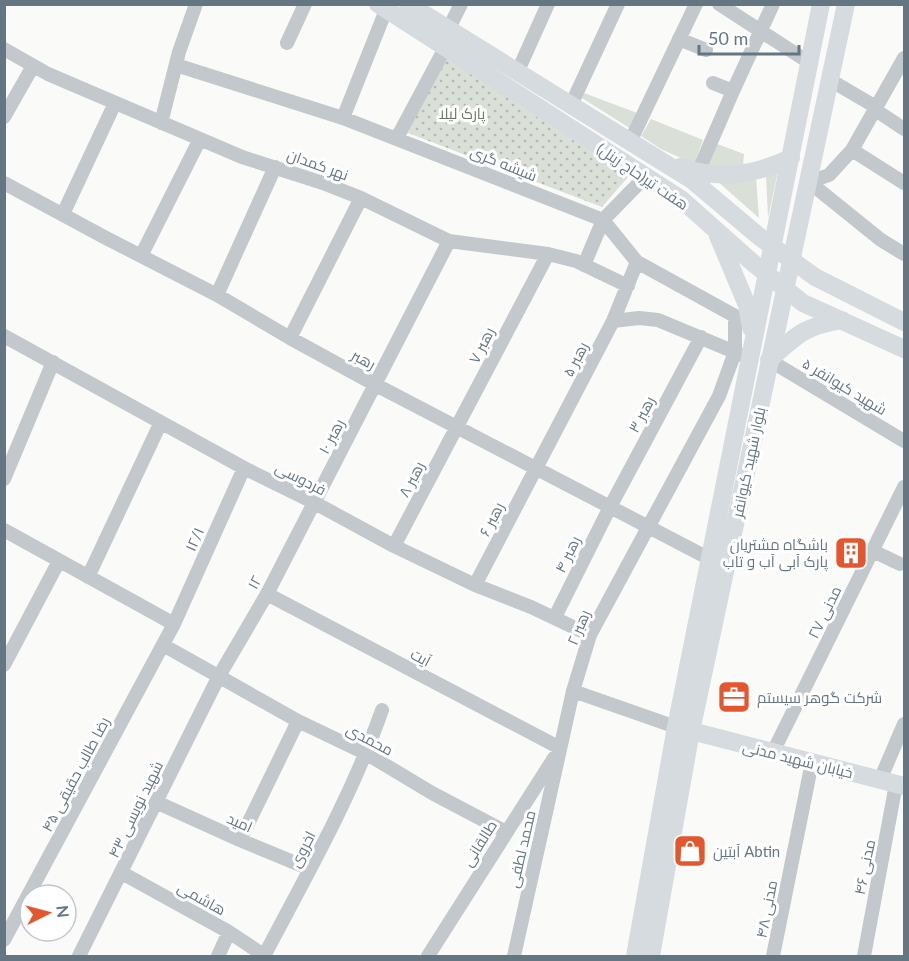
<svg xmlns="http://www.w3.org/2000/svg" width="909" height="961" font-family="Lato,Cairo,sans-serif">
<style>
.grass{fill:#dadfd7}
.park{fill:url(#park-dots)}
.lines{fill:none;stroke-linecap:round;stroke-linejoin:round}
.street{stroke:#c3c8cc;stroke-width:14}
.secondary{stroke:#d6dbdf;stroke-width:18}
.labels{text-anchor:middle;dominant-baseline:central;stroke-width:6;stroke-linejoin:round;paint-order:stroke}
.park-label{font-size:15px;fill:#687a64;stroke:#fff}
.street-label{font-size:15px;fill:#657683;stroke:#fff}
.poi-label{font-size:15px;fill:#657683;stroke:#fff;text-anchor:start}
</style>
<defs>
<pattern id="park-dots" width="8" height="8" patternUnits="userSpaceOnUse" patternTransform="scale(1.5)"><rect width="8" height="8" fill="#dadfd7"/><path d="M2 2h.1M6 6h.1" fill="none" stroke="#b4b9b4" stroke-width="1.8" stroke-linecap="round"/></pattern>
</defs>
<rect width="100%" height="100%" fill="#fafaf8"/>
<!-- grass -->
<path class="grass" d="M584,93L637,113L631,129L582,98Z
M651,119L703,140L694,164L661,149L641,136Z
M712,142L744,154L743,166H703Z
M778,171L768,218L766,175Z
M756,177L759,218L716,180Z"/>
<!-- park -->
<path class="park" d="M443,56L629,176L602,207L408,133Z"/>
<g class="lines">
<!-- street -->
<path class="street" d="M719,4L810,63
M448,30L461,4
M679,39L706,50
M287,43L305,4
M4,49L48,74L242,157L323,183L361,198L449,241L548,254L576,261L628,286
M176,65L343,118L603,220L637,262L735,316V352L719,396L590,635L573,691L514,956
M517,73L548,4
M830,80L876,107L877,111L904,129
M713,83L733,91
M571,105L618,4
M4,117L33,66
M343,118L386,10
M161,123L179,52L196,4
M397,138L445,48
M630,142L696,4
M852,150L904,183
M698,172L733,91L773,4
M809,182L829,175L852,150L904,58
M809,182L881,240L904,254
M4,183L106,238L217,295L290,338L376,385L710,559
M63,214L115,103
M141,256L200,139
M584,265L603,220L646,176
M217,295L275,167
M613,321L639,318L658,320L742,355
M4,336L244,468L315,503L394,546L475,585L531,607L590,635
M290,338L361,198
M769,360L904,441
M4,479L53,362
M4,530L174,624
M394,546L548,254
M873,551L900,564
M88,577L161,422
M475,585L613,321L637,262
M267,594L560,748
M555,617L610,507L701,337
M163,645L298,721L367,754L432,793L506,832
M4,665L59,561
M573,691L676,727
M773,752L904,487
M880,780L904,724
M156,802L240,840L310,869
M240,840L298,721
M122,873L229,932L265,956
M4,940L174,624L244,468
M79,956L219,676L267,594L449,241
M218,956L229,932
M264,956C306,876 352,796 382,710
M428,956L554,758
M773,956L812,762
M864,956L896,784"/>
<!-- secondary -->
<path class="secondary" d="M378,4L681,199L753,263L803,303L904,349
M408,4L692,180L761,238L815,277L904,322
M680,167C720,180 752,176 791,158
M718,236L747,305L751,328
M769,360C798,334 803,327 842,320
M680,728L904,786
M635,956L676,727L821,4
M651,956L691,731L846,4"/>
</g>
<!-- icons -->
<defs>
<symbol id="building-square" viewBox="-11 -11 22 22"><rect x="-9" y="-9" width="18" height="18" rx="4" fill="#e4572e" stroke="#fff"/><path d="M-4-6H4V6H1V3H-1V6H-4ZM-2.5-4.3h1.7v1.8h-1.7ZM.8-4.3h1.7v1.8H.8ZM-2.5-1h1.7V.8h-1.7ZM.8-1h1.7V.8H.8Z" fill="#fff"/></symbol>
<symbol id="office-square" viewBox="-11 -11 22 22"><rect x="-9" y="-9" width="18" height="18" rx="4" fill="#e4572e" stroke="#fff"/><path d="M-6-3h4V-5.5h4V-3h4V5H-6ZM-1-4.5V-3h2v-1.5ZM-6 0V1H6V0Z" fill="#fff"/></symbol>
<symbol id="shop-square" viewBox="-11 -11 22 22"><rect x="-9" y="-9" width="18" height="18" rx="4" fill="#e4572e" stroke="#fff"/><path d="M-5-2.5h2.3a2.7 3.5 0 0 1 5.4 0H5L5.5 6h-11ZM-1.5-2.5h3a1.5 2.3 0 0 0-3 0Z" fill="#fff"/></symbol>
</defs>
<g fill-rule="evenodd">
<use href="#building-square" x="832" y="534" width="38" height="38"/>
<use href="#office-square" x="715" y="678" width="38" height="38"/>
<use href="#shop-square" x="671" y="832" width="38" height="38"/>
</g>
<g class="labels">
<!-- park labels -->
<g class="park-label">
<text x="462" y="113">پارک لیلا</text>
</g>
<!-- street labels -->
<g class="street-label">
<text transform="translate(504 163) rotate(22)">شیشه گری</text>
<text transform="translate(318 164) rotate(20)">نهر کمدان</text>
<text transform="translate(643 176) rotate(34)">هفت تیر(حاج زینل)</text>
<text transform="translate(481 345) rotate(-63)">رهبر ۷</text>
<text transform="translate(364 359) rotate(29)">رهبر</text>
<text transform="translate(575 359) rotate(-62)">رهبر ۵</text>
<text transform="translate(845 386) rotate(31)">شهید کیوانفر ۵</text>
<text transform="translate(641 414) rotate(-62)">رهبر ۳</text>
<text transform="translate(331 436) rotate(-62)">رهبر ۱۰</text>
<text transform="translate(748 462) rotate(-78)">بلوار شهید کیوانفر</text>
<text transform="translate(301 478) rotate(27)">فردوسی</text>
<text transform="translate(411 479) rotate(-62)">رهبر ۸</text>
<text transform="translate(491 519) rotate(-63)">رهبر ۶</text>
<text transform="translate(194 539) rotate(-66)">۱۲/۱</text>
<text transform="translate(567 554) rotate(-64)">رهبر ۴</text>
<text transform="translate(254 582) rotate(-61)">۱۲</text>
<text transform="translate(824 612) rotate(-64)">مدنی ۲۷</text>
<text transform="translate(578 627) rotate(-67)">رهبر ۲</text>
<text transform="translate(421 657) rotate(28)">آیت</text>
<text transform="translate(370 739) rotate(28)">محمدی</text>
<text transform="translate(798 759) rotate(14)">خیابان شهید مدنی</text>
<text transform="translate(75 774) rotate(-62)">۴۵ رضا طالب حقیقی</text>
<text transform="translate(135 809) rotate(-64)">۴۳ شهید نویسی</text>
<text transform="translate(240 822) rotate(24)">امید</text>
<text transform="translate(479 843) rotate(-58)">طالقانی</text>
<text transform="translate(302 849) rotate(-63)">اخروی</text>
<text transform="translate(521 849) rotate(-77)">محمد لطفی</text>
<text transform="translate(864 867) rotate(-79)">مدنی ۴۶</text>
<text transform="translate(202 898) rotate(29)">هاشمی</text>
<text transform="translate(766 909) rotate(-79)">مدنی ۴۸</text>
</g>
<!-- poi labels -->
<g class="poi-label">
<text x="828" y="544" text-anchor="end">باشگاه مشتریان<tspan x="828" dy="17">پارک آبی آب و تاب</tspan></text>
<text x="757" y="697">شرکت گوهر سیستم</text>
<text x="713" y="851">آبتین Abtin</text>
</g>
</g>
<!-- border -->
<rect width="909" height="961" fill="none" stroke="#657683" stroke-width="12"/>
<!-- north arrow -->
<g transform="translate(48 913) rotate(84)"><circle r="28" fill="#ffffff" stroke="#c1c8cd" stroke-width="1.5"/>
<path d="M0-4.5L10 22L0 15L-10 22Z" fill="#e4572e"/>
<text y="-9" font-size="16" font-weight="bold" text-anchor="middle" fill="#657683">N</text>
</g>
<!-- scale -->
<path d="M699 45v9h100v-9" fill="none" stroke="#657683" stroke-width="3"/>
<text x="708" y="45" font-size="18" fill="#657683" stroke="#ffffff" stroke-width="4.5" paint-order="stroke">50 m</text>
</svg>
